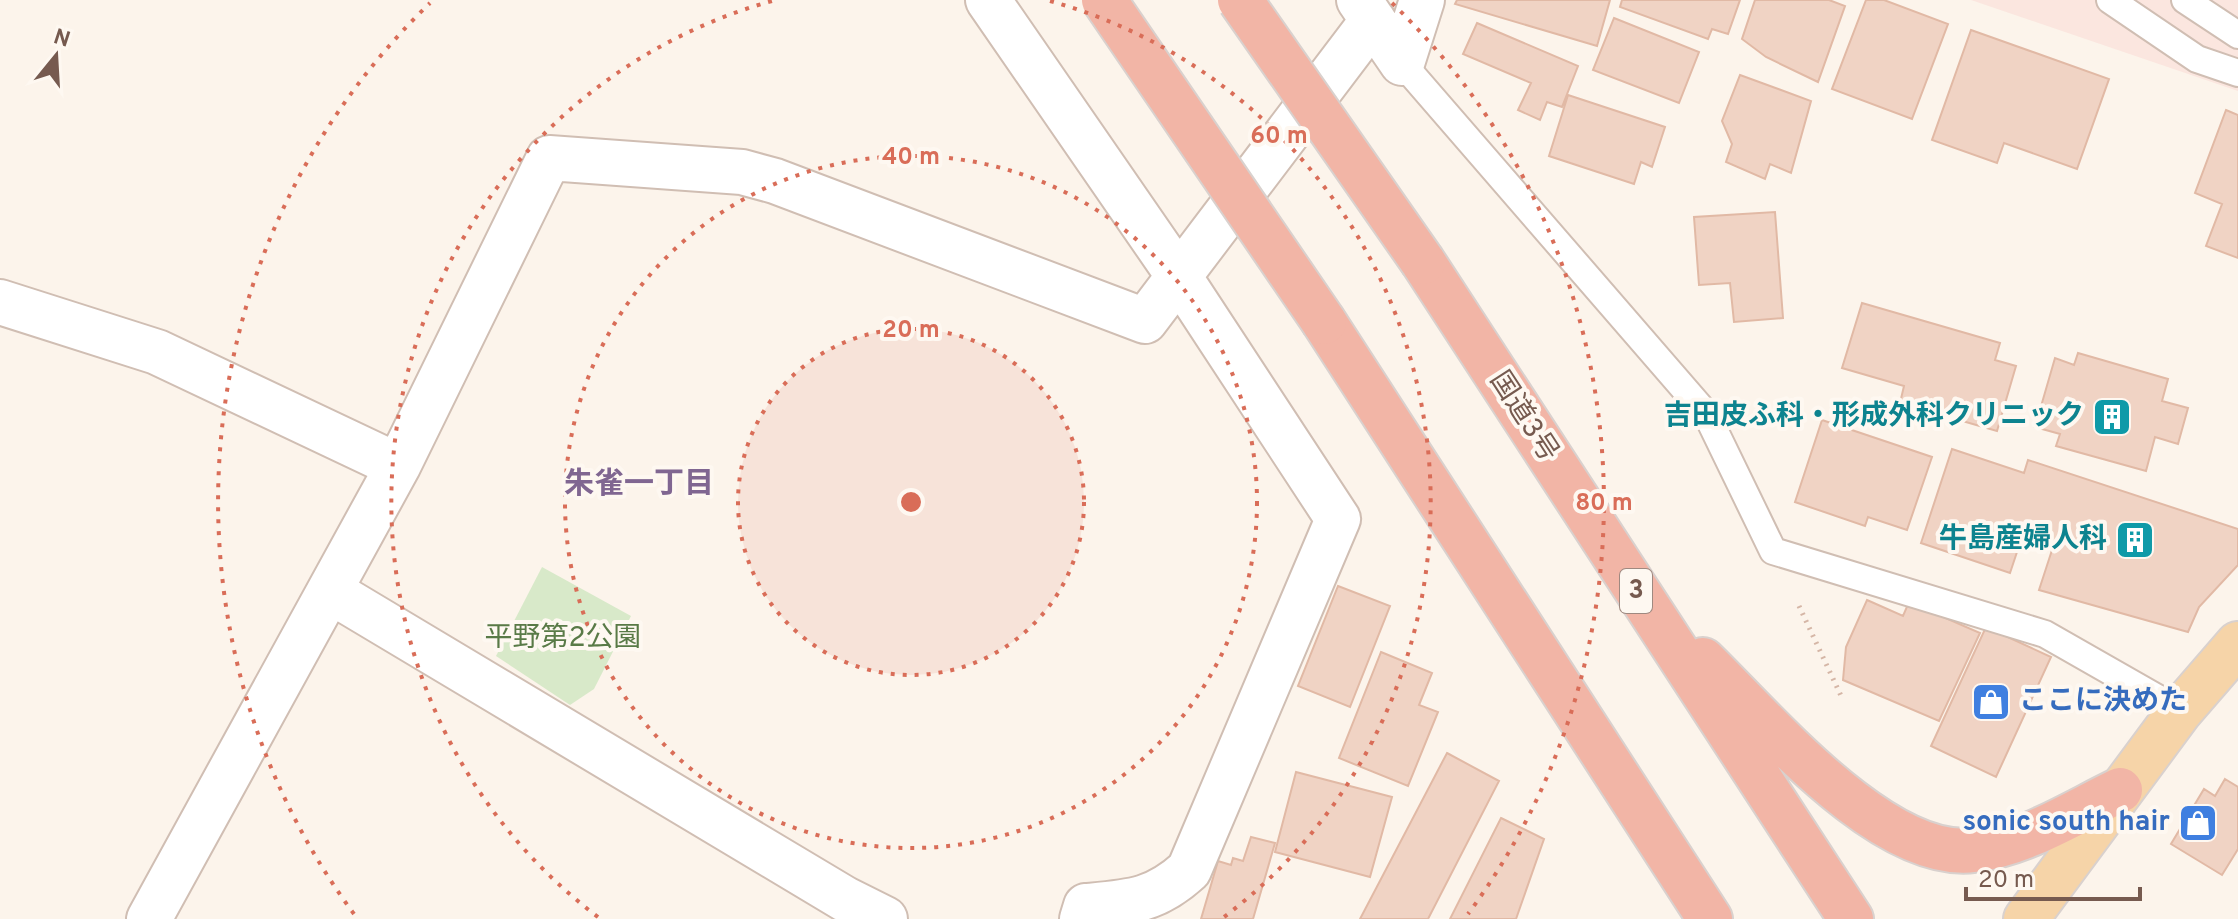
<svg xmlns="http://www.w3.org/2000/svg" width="2238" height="919" font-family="Overpass,'Noto Sans JP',sans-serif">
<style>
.commercial{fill:#fbe6df}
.green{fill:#d8e9c9}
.building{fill:#f0d3c4;stroke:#e1b9a5;stroke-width:2}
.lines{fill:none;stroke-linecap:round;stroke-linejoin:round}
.lane-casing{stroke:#d0beb3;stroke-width:30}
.street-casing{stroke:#d0beb3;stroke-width:48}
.primary-casing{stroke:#d9d1ce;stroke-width:48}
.highway-casing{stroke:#d9d1ce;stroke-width:48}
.path{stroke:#d5b6a6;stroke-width:5;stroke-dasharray:2 6;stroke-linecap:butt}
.lane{stroke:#fff;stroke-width:26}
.street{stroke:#fff;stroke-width:44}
.primary{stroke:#f6d4a8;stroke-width:44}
.highway{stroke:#f2b5a6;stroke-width:44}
.highway-bridge-casing{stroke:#d9d1ce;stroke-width:48;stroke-linecap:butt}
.highway-bridge{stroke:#f2b5a6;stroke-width:44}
.ring{fill:none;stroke:#d96d58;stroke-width:4;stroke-dasharray:4 8}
.labels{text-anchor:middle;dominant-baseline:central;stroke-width:8;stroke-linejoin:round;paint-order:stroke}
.shield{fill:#fef8f1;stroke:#9f8980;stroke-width:2}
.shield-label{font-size:26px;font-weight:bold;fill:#765a4f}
.street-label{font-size:28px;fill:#765a4f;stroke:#fef8f1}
.culture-label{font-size:28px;font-weight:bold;fill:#0d838f;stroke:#fef8f1;text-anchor:end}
.park-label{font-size:28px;fill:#597a47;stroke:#fef8f1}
.shop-label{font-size:28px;font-weight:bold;fill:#366cbe;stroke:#fef8f1;text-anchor:start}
.neighbourhood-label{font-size:30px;font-weight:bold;fill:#806691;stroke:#fef8f1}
.centre{fill:#d96d58;stroke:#fef8f1;stroke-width:4}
.ring-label{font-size:24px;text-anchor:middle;font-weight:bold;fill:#d96d58;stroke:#fef8f1;stroke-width:8;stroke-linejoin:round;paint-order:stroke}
</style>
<rect width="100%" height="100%" fill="#fcf4eb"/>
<!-- commercial -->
<path class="commercial" d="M1971,0H2238V91Z"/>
<!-- green -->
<path class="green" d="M542,567L631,616L594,689L570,705L496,656Z"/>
<!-- building -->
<path class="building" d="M1457,0H1610L1597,46L1455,4Z
M1622,0H1740L1728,34L1712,29L1708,39L1620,7Z
M1755,0H1829L1845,6L1818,82L1766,57L1742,39Z
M1866,0H1884L1948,24L1912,119L1832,89Z
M1614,18L1699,52L1679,103L1593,70Z
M1477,23L1578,66L1562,107L1547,102L1540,120L1518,110L1531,83L1463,54Z
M1971,30L2109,79L2077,169L2004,143L1997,163L1932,140Z
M1740,75L1811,101L1791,173L1770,164L1765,179L1726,162L1732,144L1722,121Z
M1568,95L1665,127L1652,167L1641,162L1634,184L1549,156Z
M2226,110L2238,115V258L2206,246L2222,204L2195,193Z
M1775,212L1783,318L1734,322L1730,283L1699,285L1694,217Z
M1862,303L2000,343L1995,360L2016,366L1997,431L1900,403L1904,386L1842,368Z
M2078,353L2168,379L2162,401L2188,408L2178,444L2155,437L2146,471L2056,446L2060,434L2035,427L2055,358L2074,365Z
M1822,420L1932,457L1907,530L1868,517L1865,526L1795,502Z
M1952,449L2024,473L2028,460L2238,529V565L2199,607L2188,632L2039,590L2053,547L2022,537L2010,573L1921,543Z
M1338,586L1390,606L1350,707L1298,686Z
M1867,600L1903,616L1909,602L1980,633L1939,721L1843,680L1846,647Z
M1986,627L2051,657L1996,777L1931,746Z
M1381,652L1432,673L1419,705L1438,712L1408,786L1339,758Z
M1447,753L1499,781L1428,919H1360Z
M1296,772L1392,797L1370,877L1275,852Z
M2225,779L2238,787V849L2222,875L2171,844L2204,789L2215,796Z
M1501,818L1544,839L1516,919H1450Z
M1251,837L1275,843L1253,919H1201L1218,861L1231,865L1233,858L1243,861Z"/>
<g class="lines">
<defs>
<path id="lane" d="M2110,0L2197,59L2238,73
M2185,0L2238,35
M1402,63L1707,415L1773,551L2045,634L2180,711"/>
<path id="street" d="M988,0L1180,278L1338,519L1189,870C1155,901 1131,902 1086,906L1082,919
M1359,0L1402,63
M1402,63L1422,0
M0,302L157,352L398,466L149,919
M398,466L549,158L742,172L775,181L1145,321L1373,20
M330,591L845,899L885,919"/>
<path id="primary" d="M2026,919L2180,711L2238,644"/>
<path id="highway" d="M1423,262L1851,919
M1324,322L1710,919
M1703,660C1764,719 1883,862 1974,850C2025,844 2074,812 2120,790"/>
</defs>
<!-- lane casing -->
<use href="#lane" class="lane-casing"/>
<!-- street casing -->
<use href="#street" class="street-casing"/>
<!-- primary casing -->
<use href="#primary" class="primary-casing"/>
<!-- highway casing -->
<use href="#highway" class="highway-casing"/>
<!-- path -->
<path class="path" d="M1799,606L1843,700"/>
<!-- lane -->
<use href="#lane" class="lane"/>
<!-- street -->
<use href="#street" class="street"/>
<!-- primary -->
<use href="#primary" class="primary"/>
<!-- highway -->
<use href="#highway" class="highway"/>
<defs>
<path id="highway-bridge" d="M1104,0L1324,322
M1240,0L1423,262"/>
</defs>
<!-- highway-bridge casing -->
<use href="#highway-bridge" class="highway-bridge-casing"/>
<!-- highway-bridge -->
<use href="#highway-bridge" class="highway-bridge"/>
</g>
<!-- distance rings -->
<circle cx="911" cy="502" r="173" fill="#d96d58" fill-opacity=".12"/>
<g class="ring">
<circle cx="911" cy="502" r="173"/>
<circle cx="911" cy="502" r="346"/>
<path d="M598 917A520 520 0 0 1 772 1M1050 1A520 520 0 0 1 1224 917"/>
<path d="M354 914A693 693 0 0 1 430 3M1392 3A693 693 0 0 1 1468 914"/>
</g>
<!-- icons -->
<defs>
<symbol id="building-square" viewBox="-11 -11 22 22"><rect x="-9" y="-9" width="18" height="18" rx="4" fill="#0f9aa8" stroke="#fef8f1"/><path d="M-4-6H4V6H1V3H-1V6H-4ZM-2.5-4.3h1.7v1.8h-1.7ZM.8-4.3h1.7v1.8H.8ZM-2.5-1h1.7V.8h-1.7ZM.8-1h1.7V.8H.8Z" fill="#fff"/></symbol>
<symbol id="shop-square" viewBox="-11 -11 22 22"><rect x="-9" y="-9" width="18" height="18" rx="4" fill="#3f7fe0" stroke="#fef8f1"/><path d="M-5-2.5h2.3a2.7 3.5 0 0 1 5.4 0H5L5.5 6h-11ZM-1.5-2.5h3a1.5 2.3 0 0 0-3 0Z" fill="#fff"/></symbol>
</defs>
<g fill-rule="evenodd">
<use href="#building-square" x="2090" y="395" width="44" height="44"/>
<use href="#building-square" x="2113" y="518" width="44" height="44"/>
<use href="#shop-square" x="1969" y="680" width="44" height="44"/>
<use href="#shop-square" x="2176" y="801" width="44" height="44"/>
</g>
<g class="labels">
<!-- shield labels -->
<rect class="shield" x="1620" y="569" width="32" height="44" rx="6"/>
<g class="shield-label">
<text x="1636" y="591">3</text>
</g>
<!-- street labels -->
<g class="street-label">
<text transform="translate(1523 417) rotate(57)">国道3号</text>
</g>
<!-- culture labels -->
<g class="culture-label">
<text x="2084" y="417">吉田皮ふ科・形成外科クリニック</text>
<text x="2107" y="540">牛島産婦人科</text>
</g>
<!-- park labels -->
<g class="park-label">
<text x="563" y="639">平野第2公園</text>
</g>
<!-- shop labels -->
<g class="shop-label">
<text x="2019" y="702">ここに決めた</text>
<text x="2170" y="823" text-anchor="end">sonic south hair</text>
</g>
<!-- neighbourhood labels -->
<g class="neighbourhood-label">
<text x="639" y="485">朱雀一丁目</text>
</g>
</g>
<circle cx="911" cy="502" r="12" class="centre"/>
<g class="ring-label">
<text x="1279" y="143">60 m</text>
<text x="911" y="164">40 m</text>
<text x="911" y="337">20 m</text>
<text x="1604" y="510">80 m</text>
</g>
<!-- north arrow -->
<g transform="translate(56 56) rotate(18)" stroke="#fef8f1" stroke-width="6" paint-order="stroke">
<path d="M0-6L14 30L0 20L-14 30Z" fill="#765a4f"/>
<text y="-12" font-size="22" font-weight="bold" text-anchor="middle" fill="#765a4f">N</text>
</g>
<!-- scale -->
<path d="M1966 887v12h174v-12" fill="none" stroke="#765a4f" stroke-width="4"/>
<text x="1978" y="887" font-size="24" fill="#765a4f" stroke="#fef8f1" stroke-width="6" paint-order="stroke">20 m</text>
</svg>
